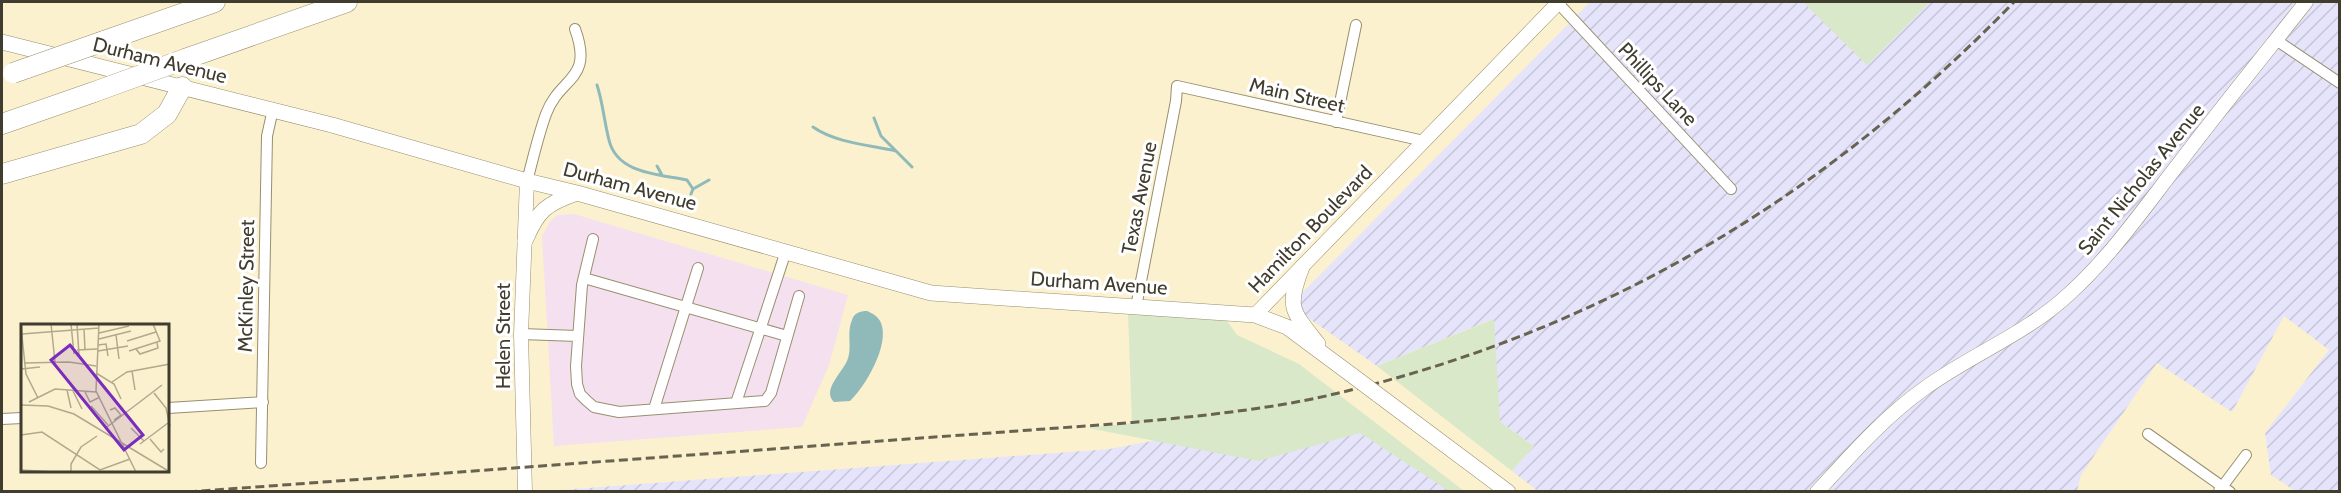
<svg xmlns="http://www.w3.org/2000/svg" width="2341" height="493" font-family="Cabin,sans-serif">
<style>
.commercial{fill:#f5e0ef}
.industrial{fill:url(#industrial-furrows)}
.grass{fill:#d8e8c9}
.water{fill:#90bab9}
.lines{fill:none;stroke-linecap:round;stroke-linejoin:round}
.stream{stroke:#90bab9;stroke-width:3}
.minor-casing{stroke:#988f6f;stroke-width:12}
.tertiary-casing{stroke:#988f6f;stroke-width:15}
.secondary-casing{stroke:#988f6f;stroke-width:16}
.motorway-casing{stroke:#988f6f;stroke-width:21}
.minor{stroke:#fff;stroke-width:10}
.tertiary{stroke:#fff;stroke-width:14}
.secondary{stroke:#fff;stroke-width:15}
.motorway{stroke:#fff;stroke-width:20}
.rail{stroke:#686350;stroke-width:3;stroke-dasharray:9 4.5;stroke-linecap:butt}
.secondary-bridge-casing{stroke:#988f6f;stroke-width:16;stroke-linecap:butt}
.motorway-bridge-casing{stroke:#988f6f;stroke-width:21;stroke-linecap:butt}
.secondary-bridge{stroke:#fff;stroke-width:15}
.motorway-bridge{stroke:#fff;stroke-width:20}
.labels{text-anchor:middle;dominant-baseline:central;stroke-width:6;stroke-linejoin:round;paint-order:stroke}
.street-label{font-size:20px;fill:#403c2e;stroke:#fff}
.inset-road{fill:none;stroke:#b0a98e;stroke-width:1.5}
.view{fill:#7b2cbf;fill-opacity:0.15;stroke:#7b2cbf;stroke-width:3}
.inset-edge{fill:none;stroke:#403c2e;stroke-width:3}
</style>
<defs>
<pattern id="industrial-furrows" width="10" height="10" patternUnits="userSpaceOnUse" patternTransform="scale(1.5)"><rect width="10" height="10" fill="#e6e4fa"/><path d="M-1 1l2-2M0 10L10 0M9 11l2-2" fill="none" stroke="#c6c4d7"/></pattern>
</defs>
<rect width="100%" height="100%" fill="#fbf1ce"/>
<!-- commercial -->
<path class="commercial" d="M574,214L848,295L829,365L802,427L554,446L542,236L551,220L558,215Z"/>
<!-- industrial -->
<path class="industrial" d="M1590,2H2339V491H2295L2271,475L2265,433L2329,350L2284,316L2232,412L2157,363L2081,475L2077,491L1539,492L1512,471L1534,446L1500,422L1493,319L1377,366L1290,305Z
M1339,406L1451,492H534L1110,449Z"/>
<!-- grass -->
<path class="grass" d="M1805,2H1930L1867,65L1804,3Z
M1128,312L1227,321L1237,335L1299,364L1464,491H1449L1360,433L1258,461L1088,428L1132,423Z
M1494,319L1500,422L1534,446L1512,471L1377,366Z"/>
<!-- water -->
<path class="water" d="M867,311C872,313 879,317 881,323C890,345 865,387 850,401L834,402C822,390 841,374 847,361C853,348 846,333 852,320C854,313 860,311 867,311Z"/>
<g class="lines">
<!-- stream -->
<path class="stream" d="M597,85C603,103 604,121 609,140C617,174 659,174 687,180L693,189
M874,118L881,136L912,167
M813,127C836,143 869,145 896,151
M657,166L662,175
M691,194L693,189L709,180"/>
<defs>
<path id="minor" d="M1558,3L1731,189
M2276,40L2340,83
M1336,122L1356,25
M527,181C533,159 538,136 546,114C560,76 594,81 575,29
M593,239L582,285L576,366L577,384L580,394L587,401L594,407L619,412L765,401L771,393L799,296
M584,278L787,336
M1136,307L1176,101L1177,86L1424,141
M521,334L578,336
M736,403L786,251
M168,408L263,402
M654,409L698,268
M2,419L22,418
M2148,434L2230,492
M261,463L267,136L273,109
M2219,491L2246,455"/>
<path id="tertiary" d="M1255,315L1559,2
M525,492L521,334L527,181
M1817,492C1851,455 1884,417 1925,388C1972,354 2026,334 2069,294C2112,255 2144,208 2180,162C2221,108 2264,55 2306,2"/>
<path id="secondary" d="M2,42L332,125L527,181L577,193L931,293L1255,315L1287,327L1353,376
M525,241C538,210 546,204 577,193
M1302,267C1286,308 1292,311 1318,344
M1377,394L1508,492"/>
<path id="motorway" d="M104,41L215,2
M185,59L347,2
M2,124L94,92
M2,174L141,134L167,114L182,87"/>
</defs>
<!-- minor casing -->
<use href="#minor" class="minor-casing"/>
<!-- tertiary casing -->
<use href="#tertiary" class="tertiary-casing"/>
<!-- secondary casing -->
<use href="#secondary" class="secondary-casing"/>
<!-- motorway casing -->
<use href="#motorway" class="motorway-casing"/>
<!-- minor -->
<use href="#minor" class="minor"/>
<!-- tertiary -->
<use href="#tertiary" class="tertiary"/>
<!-- secondary -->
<use href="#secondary" class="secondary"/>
<!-- motorway -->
<use href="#motorway" class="motorway"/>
<!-- rail -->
<path class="rail" d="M188,492L1126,423C1190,417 1254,411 1317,398C1591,337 1819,203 2014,2"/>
<defs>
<path id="secondary-bridge" d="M1353,376L1377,394"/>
<path id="motorway-bridge" d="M13,73L104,41
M94,92L185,59"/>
</defs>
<!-- secondary-bridge casing -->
<use href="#secondary-bridge" class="secondary-bridge-casing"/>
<!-- motorway-bridge casing -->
<use href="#motorway-bridge" class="motorway-bridge-casing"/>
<!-- secondary-bridge -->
<use href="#secondary-bridge" class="secondary-bridge"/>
<!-- motorway-bridge -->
<use href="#motorway-bridge" class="motorway-bridge"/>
</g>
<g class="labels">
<!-- street labels -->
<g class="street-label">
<text transform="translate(160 60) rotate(14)">Durham Avenue</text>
<text transform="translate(1658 84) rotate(47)">Phillips Lane</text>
<text transform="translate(1297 95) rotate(13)">Main Street</text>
<text transform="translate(2141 179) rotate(-51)">Saint Nicholas Avenue</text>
<text transform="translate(630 186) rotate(15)">Durham Avenue</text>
<text transform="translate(1139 198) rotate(-79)">Texas Avenue</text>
<text transform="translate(1310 229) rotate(-46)">Hamilton Boulevard</text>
<text transform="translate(1099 283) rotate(4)">Durham Avenue</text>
<text transform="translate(246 286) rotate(-89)">McKinley Street</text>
<text transform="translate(503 336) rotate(-90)">Helen Street</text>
</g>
</g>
<!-- overview -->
<g transform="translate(21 324)">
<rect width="148" height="148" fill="#fbf1ce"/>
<path class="inset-road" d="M30,0L34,38M50,0L53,30M56,0L58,31M78,0L75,67L115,148M0,3L5,50L17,74M63,5L64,26M78,9L108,2M1,10L78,4M95,11L98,35M78,15L110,7M106,17L135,8M77,21L85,20L87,32M115,25L119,30L137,24L136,19M56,26L76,25M77,27L107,22M108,27L139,17L132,0M3,39L48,38L75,42M0,45L19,43M111,47L114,66M75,49L93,60L100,75M91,58L106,48L149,40M46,66L50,84M52,67L61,85M64,68L69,78L79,73M133,69L145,84L149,102M8,78L34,65L75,68M0,81L27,82L53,90L149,148M70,82L87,101M89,86L94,84L100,91L93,96M86,103L141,61M110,104L123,117M0,111L21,108L79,146L109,135M129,115L140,128L143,125M119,120L147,99M0,146L34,148M50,148V140L60,123L76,112"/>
<path class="view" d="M49,21L122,111L103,126L30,36Z"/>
<rect width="148" height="148" class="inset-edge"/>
</g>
<!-- border -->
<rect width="2341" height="493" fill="none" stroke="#403c2e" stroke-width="6"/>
</svg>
